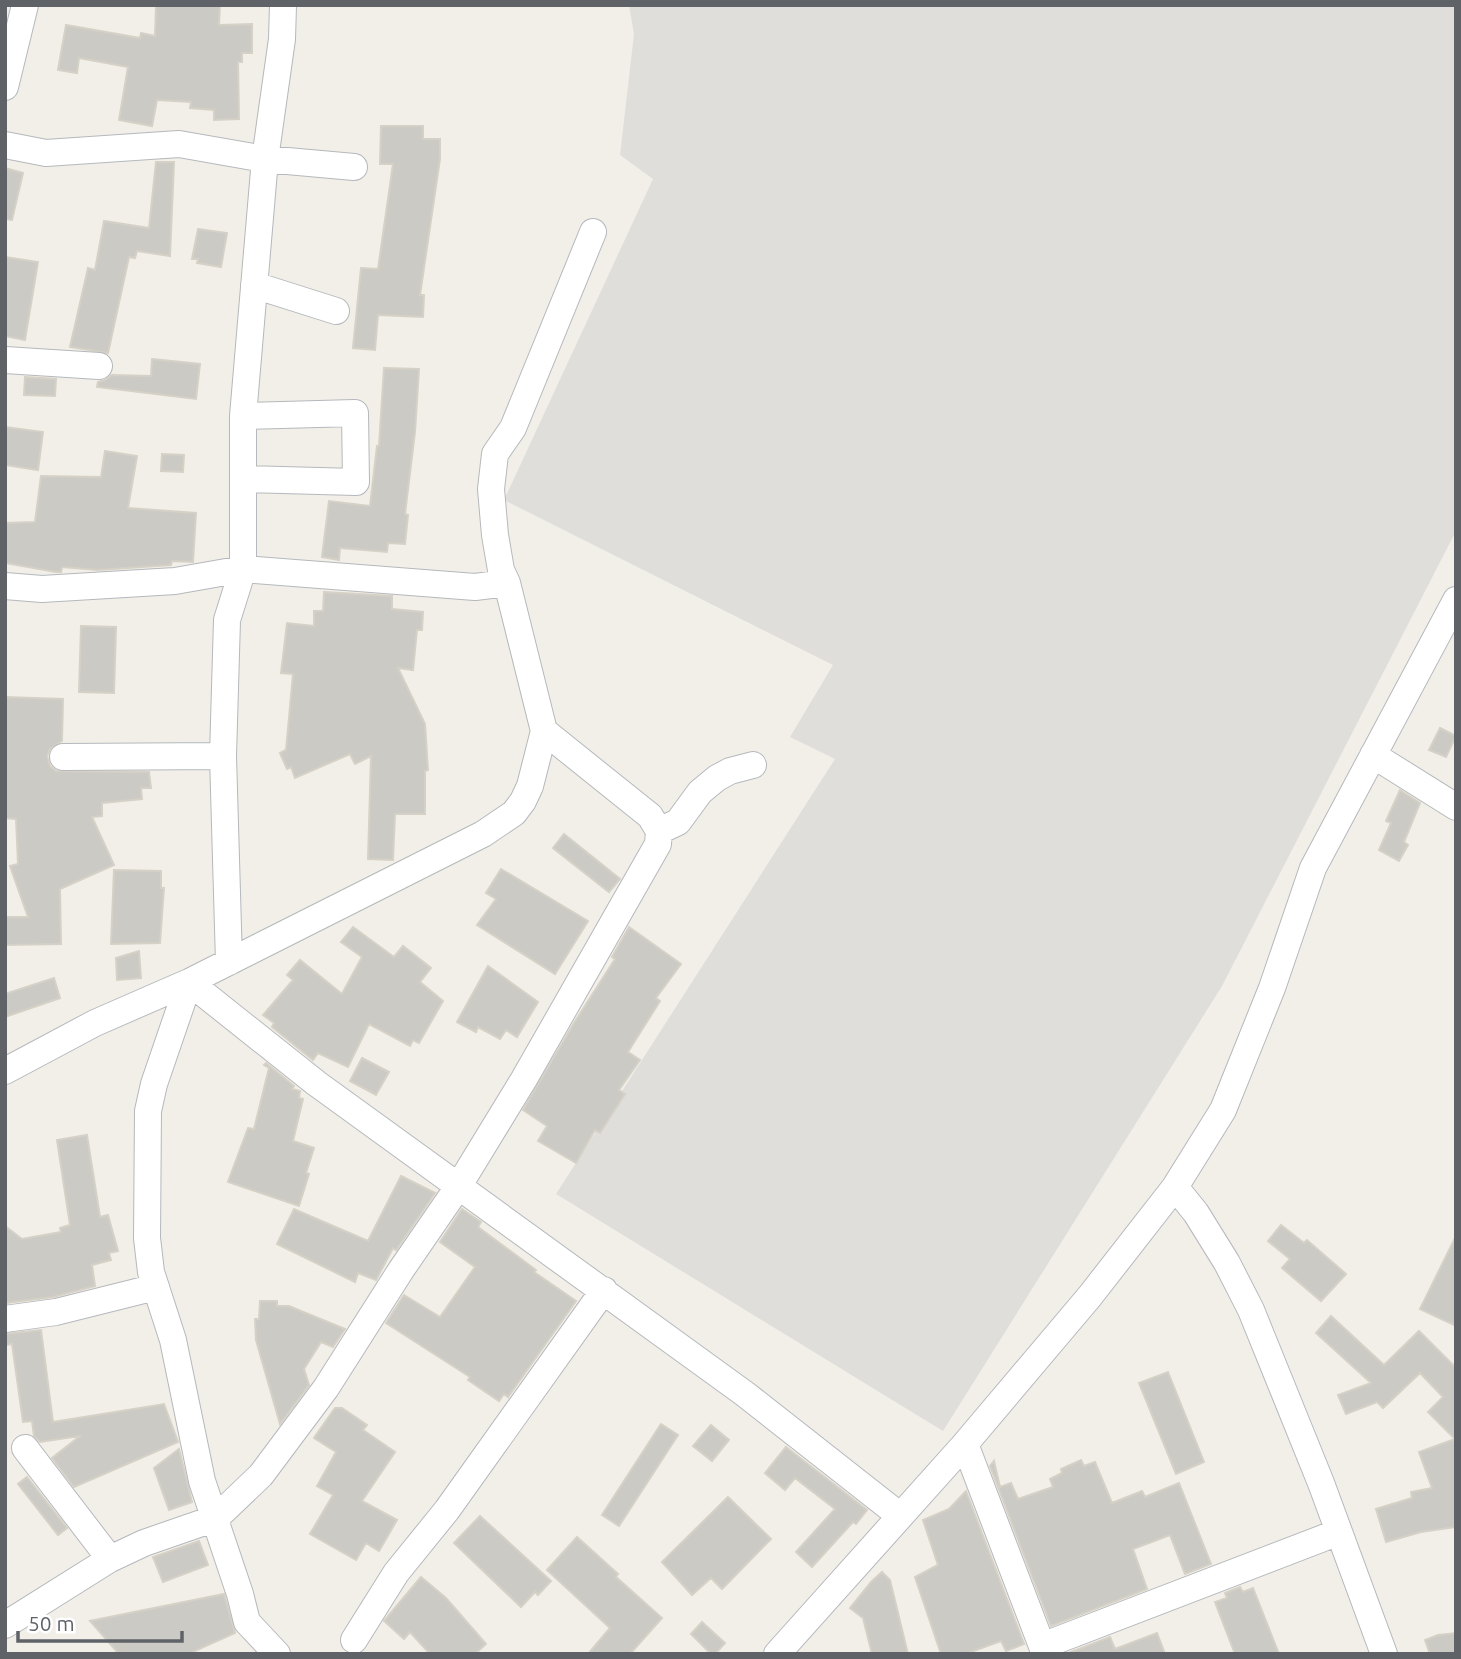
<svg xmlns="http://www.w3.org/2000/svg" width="1461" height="1659" font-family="Ubuntu,sans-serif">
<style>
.industrial{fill:#e0deda}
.building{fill:#cccac5;stroke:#d6d1c6;stroke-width:2}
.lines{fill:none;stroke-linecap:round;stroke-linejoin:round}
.minor-casing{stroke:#b5b8bc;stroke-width:28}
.minor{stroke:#fff;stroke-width:26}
</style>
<rect width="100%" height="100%" fill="#f1efe8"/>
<!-- industrial -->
<path class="industrial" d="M629,5H1456V531L1222,986L943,1431L556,1194L835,759L790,737L833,665L504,500L653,179L620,155L634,34Z"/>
<!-- building -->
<path class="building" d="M156,5H220L219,25L252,24V53H242V62H238L239,119L214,120V110L190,108L191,102L157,100L152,126L119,120L128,67L79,58L77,73L58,70L66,25L140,38L141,33L155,36Z
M381,126H423V139H440V159L420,295H424L423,317L378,315L375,350L353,348L361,268L378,269L393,164H380Z
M156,162H174L170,256L137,251L135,258L129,257L108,353L70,347L88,268L95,270L104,221L149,228Z
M5,168L23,173L12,220L5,219Z
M198,229L227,233L221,267L197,263L198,259H192Z
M5,257L38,262L25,340L5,336Z
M152,359L200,364L196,399L97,387L98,382L105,380L112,375L151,376Z
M384,368L419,369L415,432L405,514L408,515L405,544L388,543L387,552L340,548L339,560L322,557L329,501L370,506L377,446H379Z
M25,377L56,379L55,396L24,395Z
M5,427L43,432L38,470L5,465Z
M105,451L137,456L128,508L196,513L193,562L172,561L171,565L98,570L62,567L61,572H56L5,563V523L35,522L41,476L101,477Z
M162,454L184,455L183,472L161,471Z
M324,592L392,596V609L423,612L422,630H417L413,670L398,668L425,724L428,770L425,771V814H395L393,860L368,859L371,756L355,764L350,754L295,778L291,767L287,769L280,753L286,750L293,674L281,673L287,623L314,626V611H323Z
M81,626L116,627L114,693L79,692Z
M5,697L63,699L62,741L50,749L47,756L50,766L56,771L149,772L151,788H141L142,799L102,803V816L92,817L114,865L60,889L61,944L5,945V917H28L10,866L18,864L16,819L5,818Z
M1440,728L1456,736L1446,757L1429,750Z
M1400,790L1420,803L1404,842L1408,845L1399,861L1379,850L1391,823L1386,821Z
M564,834L620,879L609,892L553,848Z
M501,869L588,921L555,974L477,925L496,899L486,893Z
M114,870L161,871V888H164L160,943L111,944Z
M353,927L394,957L403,946L431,968L420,982L443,1001L419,1043L413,1040L410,1046L369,1024L348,1067L318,1053L313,1060L272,1027L274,1023L263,1015L293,980L287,975L300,960L342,994L362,957L341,942Z
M629,927L681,964L656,998L660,1001L628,1052L640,1060L619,1090L625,1094L600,1133L595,1130L576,1163L538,1141L547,1126L523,1110L574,1023L615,959L612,957Z
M139,951L141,978L117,980L116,958Z
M488,966L538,1002L517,1037L506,1030L500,1039L478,1027L476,1032L457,1022Z
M54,978L60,998L5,1017V994Z
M362,1058L389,1072L376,1095L350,1081Z
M266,1063L294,1086L292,1089L300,1091L299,1098L303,1099L293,1141L314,1148L306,1173L309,1174L299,1206L228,1182L248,1128L254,1129L269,1068L264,1065Z
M87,1135L100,1217L108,1215L118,1251L109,1253L111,1260L92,1265L95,1286L53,1297L5,1303V1226L22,1239L61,1232L60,1228L70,1225L57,1140Z
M401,1176L435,1193L396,1250L393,1248L376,1280L358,1273L355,1282L277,1244L294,1209L368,1241Z
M462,1209L481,1222L478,1227L536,1270L534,1272L576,1301L508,1397L504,1394L499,1401L468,1380L470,1377L386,1323L404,1295L440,1317L475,1267L440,1242Z
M1281,1225L1304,1243L1307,1240L1346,1274L1321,1301L1282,1268L1290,1259L1268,1241Z
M1456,1236V1326L1420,1309Z
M260,1301H277V1306H289L345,1329L333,1347L321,1342L304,1369L309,1385L280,1424L256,1340L255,1319H259Z
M1331,1316L1384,1365L1419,1331L1456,1368V1527L1421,1532L1386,1542L1376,1509L1412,1498L1411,1492L1432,1488L1419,1452L1455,1439L1428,1412L1443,1397L1420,1373L1383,1408L1377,1402L1346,1414L1338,1395L1371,1383L1316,1333Z
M41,1330L53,1422L164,1404L178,1442L74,1487L52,1458L80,1436L40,1442L34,1436L32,1421L23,1422L12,1344L5,1345V1334Z
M1168,1372L1204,1462L1176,1474L1139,1383Z
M335,1408H342L367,1425L363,1430L395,1452L362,1501L397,1520L379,1551L366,1543L356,1560L310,1534L333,1495L317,1486L336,1452L314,1438Z
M661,1424L678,1435L619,1526L602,1515Z
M711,1425L729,1440L712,1461L693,1446Z
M786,1447L867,1510L856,1524L853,1522L812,1567L796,1552L835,1509L795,1478L785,1490L765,1473Z
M179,1449L192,1502L169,1510L154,1468Z
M1081,1460L1084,1466L1095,1462L1112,1503L1142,1491L1145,1497L1179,1483L1211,1564L1185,1574L1170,1535L1133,1549L1147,1589L1051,1626L990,1466L994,1461L1000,1487L1011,1483L1018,1499L1053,1487L1050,1479L1062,1473L1061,1469Z
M27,1477L67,1528L58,1535L18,1484Z
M966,1491L1024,1644L1006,1651L1001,1641L965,1654H941L915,1577L938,1565L923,1520L949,1509Z
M728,1497L771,1539L722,1589L711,1578L692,1595L662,1562Z
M480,1516L551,1581L538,1595L535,1592L521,1607L454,1543Z
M577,1537L618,1574L616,1577L662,1618L630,1654H588L610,1628L547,1570Z
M199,1541L208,1565L163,1582L153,1557Z
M882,1572L890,1580L908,1654H872L863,1618L850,1608L871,1582Z
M421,1577L446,1598L486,1644L475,1654H430L410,1632L404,1639L384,1621Z
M1240,1587L1243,1592L1253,1588L1279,1654H1235L1215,1602L1227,1598L1225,1593Z
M224,1594L235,1633L188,1654H119L90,1621Z
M702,1622L725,1643L715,1654H711L691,1634Z
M1157,1633L1165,1654H1066L1110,1637L1115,1649Z
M1456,1633V1654H1430L1425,1640L1438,1635Z"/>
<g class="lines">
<defs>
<path id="minor" d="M5,87L25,5
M5,145L46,153L179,144L265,159L354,167
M254,285L336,311
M5,360L99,366
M243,479L356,482L355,413L243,416
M5,586L42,589L175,581L243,569L475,587L507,583
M1373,755L1456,807
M63,757L223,756
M659,831L678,822L700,792L717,778L730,771L753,765
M229,962L223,756L227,620L243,569V416L265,159L282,39L283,5
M5,1071L95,1023L189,982L483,834L514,813L523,801L530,786L544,731L507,583L501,570L495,535L491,489L495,454L513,428L593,232
M1175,1187L1196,1213L1227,1263L1251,1310L1321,1483L1384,1654
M5,1319L56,1312L156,1287
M965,1444L1045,1654
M25,1448L110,1559
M5,1625L110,1559L144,1543L216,1518L261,1475L326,1388L401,1270L458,1187L524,1079L658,844L659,831L650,816L544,731
M354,1640L396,1573L447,1510L604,1290
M1042,1646L1339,1532
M277,1654L247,1622L240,1594L202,1481L173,1340L151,1272L147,1238L148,1111L154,1084L189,982L316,1083L745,1394L899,1515
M777,1654L965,1444L1090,1296L1175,1187L1223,1110L1272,988L1313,868L1456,600"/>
</defs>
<!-- minor casing -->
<use href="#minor" class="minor-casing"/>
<!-- minor -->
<use href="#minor" class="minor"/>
</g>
<!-- border -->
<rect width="1461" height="1659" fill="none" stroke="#5f6368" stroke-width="14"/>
<!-- scale -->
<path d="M18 1631v10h164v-10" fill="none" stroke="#5f6368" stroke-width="3.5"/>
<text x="28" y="1631" font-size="21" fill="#5f6368" stroke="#ffffff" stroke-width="5" paint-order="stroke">50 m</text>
</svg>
